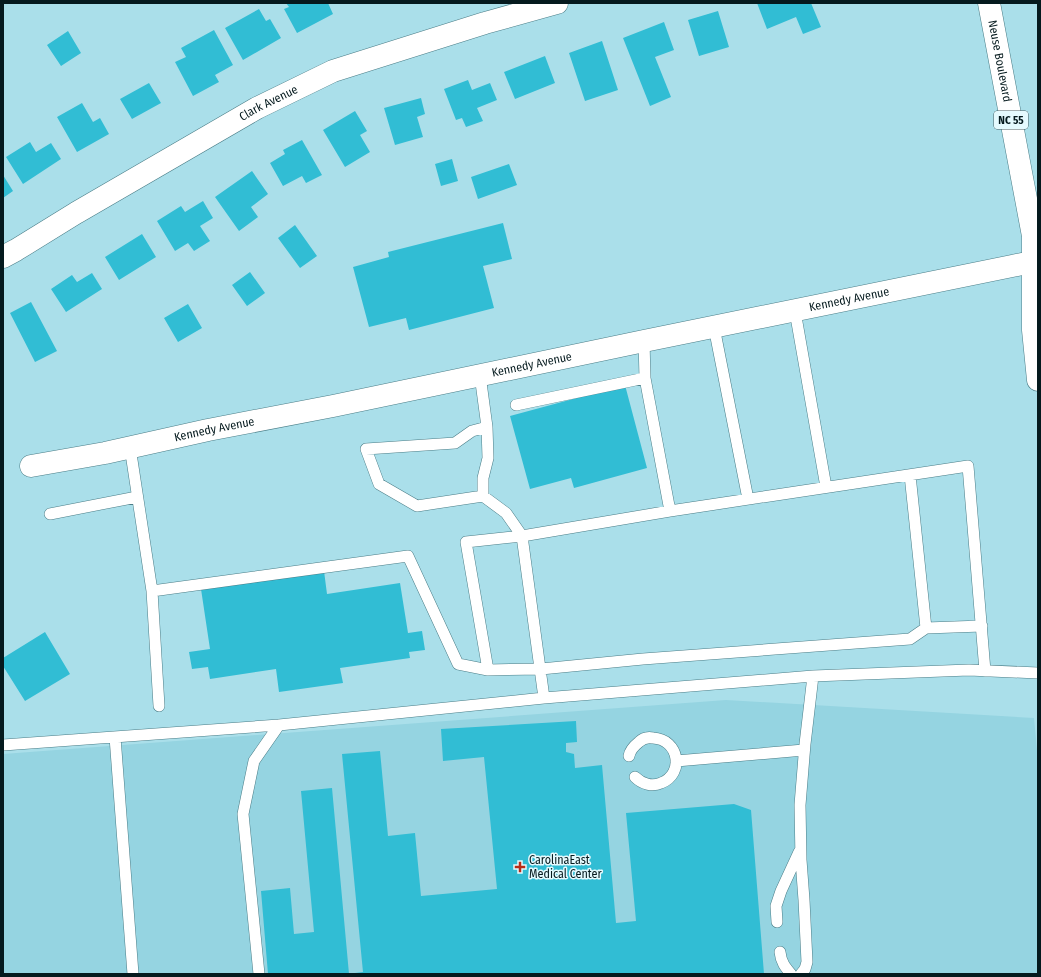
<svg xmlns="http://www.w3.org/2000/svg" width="1041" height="977" font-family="'Fira Sans Condensed',sans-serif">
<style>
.built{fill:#95d4e1}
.building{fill:#31bdd4}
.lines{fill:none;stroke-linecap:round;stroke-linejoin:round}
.lane-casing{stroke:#4a7d87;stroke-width:12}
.street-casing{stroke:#4a7d87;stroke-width:23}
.primary-casing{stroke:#4a7d87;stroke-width:23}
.lane{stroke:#fff;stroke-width:11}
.street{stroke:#fff;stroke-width:22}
.primary{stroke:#fff;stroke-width:22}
.poi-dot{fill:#b82c17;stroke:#e5fafe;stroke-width:1.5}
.labels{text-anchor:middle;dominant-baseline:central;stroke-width:3;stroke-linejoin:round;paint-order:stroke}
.shield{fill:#e5fafe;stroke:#485d61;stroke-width:1}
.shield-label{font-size:11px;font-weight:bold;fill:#051a1e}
.street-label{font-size:12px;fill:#051a1e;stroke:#e5fafe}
.poi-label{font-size:12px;fill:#051a1e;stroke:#e5fafe;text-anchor:start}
</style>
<rect width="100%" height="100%" fill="#aadfea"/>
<!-- built -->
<path class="built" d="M726,700L1034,718L1038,761V974H3V754Z"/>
<!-- building -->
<path class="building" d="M286,3H328L333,14L297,33L284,9L289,7Z
M757,3H811L821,27L803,34L796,17L767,29Z
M259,9L266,21L270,19L281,38L243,60L225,28Z
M718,11L729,47L699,56L688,20Z
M664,22L674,50L655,57L671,97L650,106L623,38Z
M214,30L233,65L215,75L219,82L193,96L175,62L186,57L181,48Z
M68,31L81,53L61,66L47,45Z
M602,41L618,90L585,101L569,53Z
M545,56L555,83L515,99L504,72Z
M468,80L472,90L490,83L497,100L477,108L483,121L466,127L462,118L456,120L444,89Z
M149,83L161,103L132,119L120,99Z
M421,98L425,114L417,117L423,137L395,145L384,108Z
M82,103L93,122L100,118L109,134L77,152L57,117Z
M355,111L367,131L360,135L370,152L345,167L323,130Z
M302,140L322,175L306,183L302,176L283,186L270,163L285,154L283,150Z
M30,142L36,152L51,143L61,159L23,184L6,157Z
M452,159L458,181L441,186L435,164Z
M509,164L517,185L478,199L471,177Z
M252,171L268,194L251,207L258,217L239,231L215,197Z
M3,175L13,191L3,198Z
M203,201L213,218L200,226L210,241L194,251L188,243L175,251L157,221L181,206L185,212Z
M503,223L512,259L483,266L494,308L409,330L406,318L369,327L353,267L389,257L388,252Z
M295,225L317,256L300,268L278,238Z
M142,234L156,257L119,280L105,257Z
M250,272L265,293L247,306L232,285Z
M92,273L102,289L66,312L51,289L72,275L77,282Z
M31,302L57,351L35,362L10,313Z
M188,304L202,328L178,342L164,318Z
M625,385L647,468L574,488L571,478L530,489L510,416Z
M324,571L327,594L400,583L408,633L422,631L425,650L409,652L410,658L340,668L343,683L279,692L276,669L210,679L208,667L192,669L189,652L210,649L201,589Z
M45,632L70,674L25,701L3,666V658Z
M576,721L577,742L566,743V752L574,754L575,768L602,765L616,923L636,921L626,813L734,804L751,810L764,974H355V973L363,972L342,754L380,751L388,836L415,833L421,896L497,889L484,757L443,761L441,729Z
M332,788L349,974H268L261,891L290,888L294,934L314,932L301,791Z"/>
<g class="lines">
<defs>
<path id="lane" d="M795,311L826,487
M714,327L748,499
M644,341L645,378
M480,375L487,427L472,431L455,443L366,449L379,484L417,506L483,496L506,513L522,536L544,698
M516,405L645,378L670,511
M130,447L152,591
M910,475L926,628
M483,496V478L488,458L487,427
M50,514L137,497
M982,626L926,628L910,639L643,659L541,669L488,670L466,542L522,536L670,511L968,466L985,671
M159,706L152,591L408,556L458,664L488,670
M115,737L133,974
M3,745L279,725L544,698L813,676L969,670L1038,673
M629,756C630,750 634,746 639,742C643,738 648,737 653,738C679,739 685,774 661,783C652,787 642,784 635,777
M676,761L804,750
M777,922L776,906L781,891L799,852
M780,952C781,962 785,967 791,974
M259,974L243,814L254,761L279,725
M801,974L805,969L807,962L804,900L801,860L800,805L805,744L813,676"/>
<g id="street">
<path id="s1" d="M3,257L16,250L76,213L257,108L333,71L485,23L557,3"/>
<path id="s2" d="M31,466L105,453L208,430L333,406L644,341L1032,262"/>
</g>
<g id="primary">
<path id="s3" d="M989,3L1033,236V330L1038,380"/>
</g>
</defs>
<!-- lane casing -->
<use href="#lane" class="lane-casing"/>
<!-- street casing -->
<use href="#street" class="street-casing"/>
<!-- primary casing -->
<use href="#primary" class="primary-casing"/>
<!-- lane -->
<use href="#lane" class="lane"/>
<!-- street -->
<use href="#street" class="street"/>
<!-- primary -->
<use href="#primary" class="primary"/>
</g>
<!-- markers -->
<path class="poi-dot" d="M518 861h4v4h4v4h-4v4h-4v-4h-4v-4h4z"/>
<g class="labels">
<!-- shield labels -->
<rect class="shield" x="994" y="111" width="34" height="18" rx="3"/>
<g class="shield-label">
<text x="1011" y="120">NC 55</text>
</g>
<!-- street labels -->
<g class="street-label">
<text stroke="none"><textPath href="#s3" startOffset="59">Neuse Boulevard</textPath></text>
<text stroke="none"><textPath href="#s1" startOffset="307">Clark Avenue</textPath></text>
<text stroke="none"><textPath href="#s2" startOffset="835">Kennedy Avenue</textPath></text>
<text stroke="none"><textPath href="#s2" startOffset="511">Kennedy Avenue</textPath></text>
<text stroke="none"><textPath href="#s2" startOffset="187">Kennedy Avenue</textPath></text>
</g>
<!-- poi labels -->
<g class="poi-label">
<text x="529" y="860">CarolinaEast<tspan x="529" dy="14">Medical Center</tspan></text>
</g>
</g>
<!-- border -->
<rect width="1041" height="977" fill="none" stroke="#051a1e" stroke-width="8"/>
</svg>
